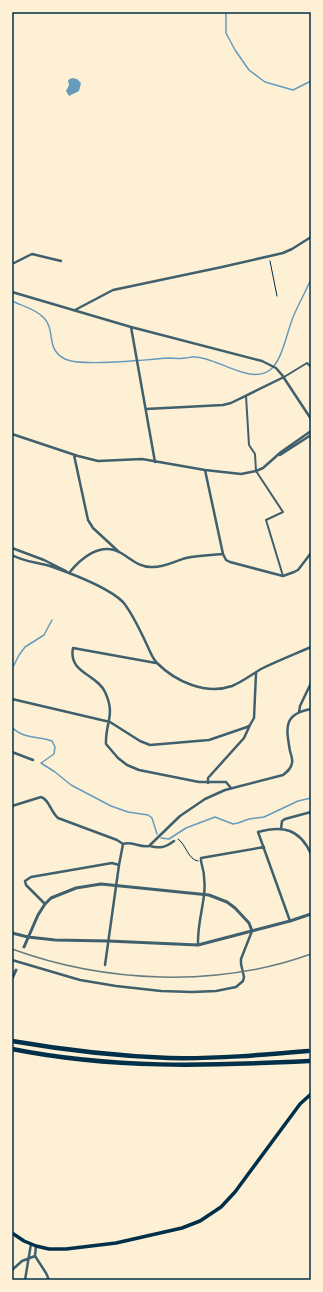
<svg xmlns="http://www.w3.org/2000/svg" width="323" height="1292" font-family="'Nunito Sans',sans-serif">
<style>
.water{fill:#669bbc}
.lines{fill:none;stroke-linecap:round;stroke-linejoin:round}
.stream{stroke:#669bbc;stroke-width:1.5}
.path{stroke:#003049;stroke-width:1}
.pedestrian{stroke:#3f606c;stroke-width:2}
.minor{stroke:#3f606c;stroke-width:2.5}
.tertiary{stroke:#3f606c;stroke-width:3}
.secondary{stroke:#003049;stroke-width:3.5}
.motorway{stroke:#003049;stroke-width:4.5}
.rail{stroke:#657d81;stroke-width:1.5}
.neatline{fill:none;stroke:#003049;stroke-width:1.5}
</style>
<rect width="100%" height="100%" fill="#fdf0d5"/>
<!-- water -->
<path class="water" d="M72,78L77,79L81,83L79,91L69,96L66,91L69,85L68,80Z"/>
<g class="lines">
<!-- stream -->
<path class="stream" d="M226,12V33L235,50L249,70L265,82L293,90L311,81
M12,301C22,306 36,309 44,318C56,330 45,349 65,359C80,367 147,360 168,358C174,358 180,359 186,358C189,358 192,356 195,357C216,357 250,385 270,370C283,360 287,330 294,315C299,303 306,291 311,279
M12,669L19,655L25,647L44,635L52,620
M12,727C22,739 39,736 52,741L55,747L54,754L41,763L55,772L71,785L111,806L128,812L148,815L152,818L157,834
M161,838L169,839L186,828L215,817L233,824L238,823L249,819L264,817L298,801L311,798"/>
<!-- path -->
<path class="path" d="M270,261L277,296
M178,839C186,844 188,860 198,861"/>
<!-- pedestrian -->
<path class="pedestrian" d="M284,377L307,363L311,367
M246,396L249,445L255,454L256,471L283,512L266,520L283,576"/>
<!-- minor -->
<path class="minor" d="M12,264L32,254L61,261
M12,292L131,327L262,361L276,368L282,375L311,419
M75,310L113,290L222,267L283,253L292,249L311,237
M131,327L155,462
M146,409L223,405L231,403L284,377
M12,434L78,456L98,461L142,459L205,470L241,474L256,471L263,468L281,452L311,431
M74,455L88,520L93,528L119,552
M280,455L311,435
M205,470L223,554L226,560L230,562L283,576L294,572L298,570L311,553
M12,548L44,560L66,571
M12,555C24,562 37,562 50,566C70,573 108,587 123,602C132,613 141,632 147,645C150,651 152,658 157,663C176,682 206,695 232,686C242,682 251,675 261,669C277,661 295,654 311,647
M69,573C81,558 101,541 121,553C131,559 139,567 151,567C163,568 175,561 186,558C198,555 211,555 223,554
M156,663L73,648C68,673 97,674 105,692C116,715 105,723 106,744L118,758L127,765L139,770L199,782H226L231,788
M12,699L110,722L140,741L150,745L209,740L247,727L250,725L254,718L256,673
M299,712L300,706L311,683
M12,752L33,760
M208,783V778L244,738L250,725
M12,806L41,797C49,799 50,811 58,818L117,840L123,844
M281,829L282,821L285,819L311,812
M123,844C132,841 140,848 149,846L180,816L205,799L225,790L283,775C287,772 291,769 292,763C293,759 291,755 290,751C286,728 283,714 311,709
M150,846C160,849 166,847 174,841
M45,904L26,885L25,881L31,877L112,863L119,865
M290,921L258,832C283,825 300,829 311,854
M198,945C197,913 211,894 201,861V858L264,847
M12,960L80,980L116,986L161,991L192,992L216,991L236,987L243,981L244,977L241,964V959L252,931
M105,965L119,865L123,844
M36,1246L35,1256L46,1273L49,1280
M12,1270L22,1261L35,1256
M25,1280L31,1244"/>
<!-- tertiary -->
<path class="tertiary" d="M12,933L28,937L55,940L108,941L198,945L290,921L311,914
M24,947L38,915L45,904L51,898L76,888L101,884L209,895L227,902L235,908L249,923L252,931
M12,979L16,970"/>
<!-- secondary -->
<path class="secondary" d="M12,1233L24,1241L36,1246L49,1249H66L116,1243L182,1228L200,1221L221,1207L235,1192L300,1104L311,1094"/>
<!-- motorway -->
<path class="motorway" d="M12,1041C64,1050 116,1056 169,1058C215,1059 262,1055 308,1051
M12,1049C113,1069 207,1066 309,1061"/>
<!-- rail -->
<path class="rail" d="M12,949C105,983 217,988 311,954"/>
</g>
<!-- border -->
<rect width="323" height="1292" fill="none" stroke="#fdf0d5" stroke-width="26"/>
<rect x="13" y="13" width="297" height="1266" class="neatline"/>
</svg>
